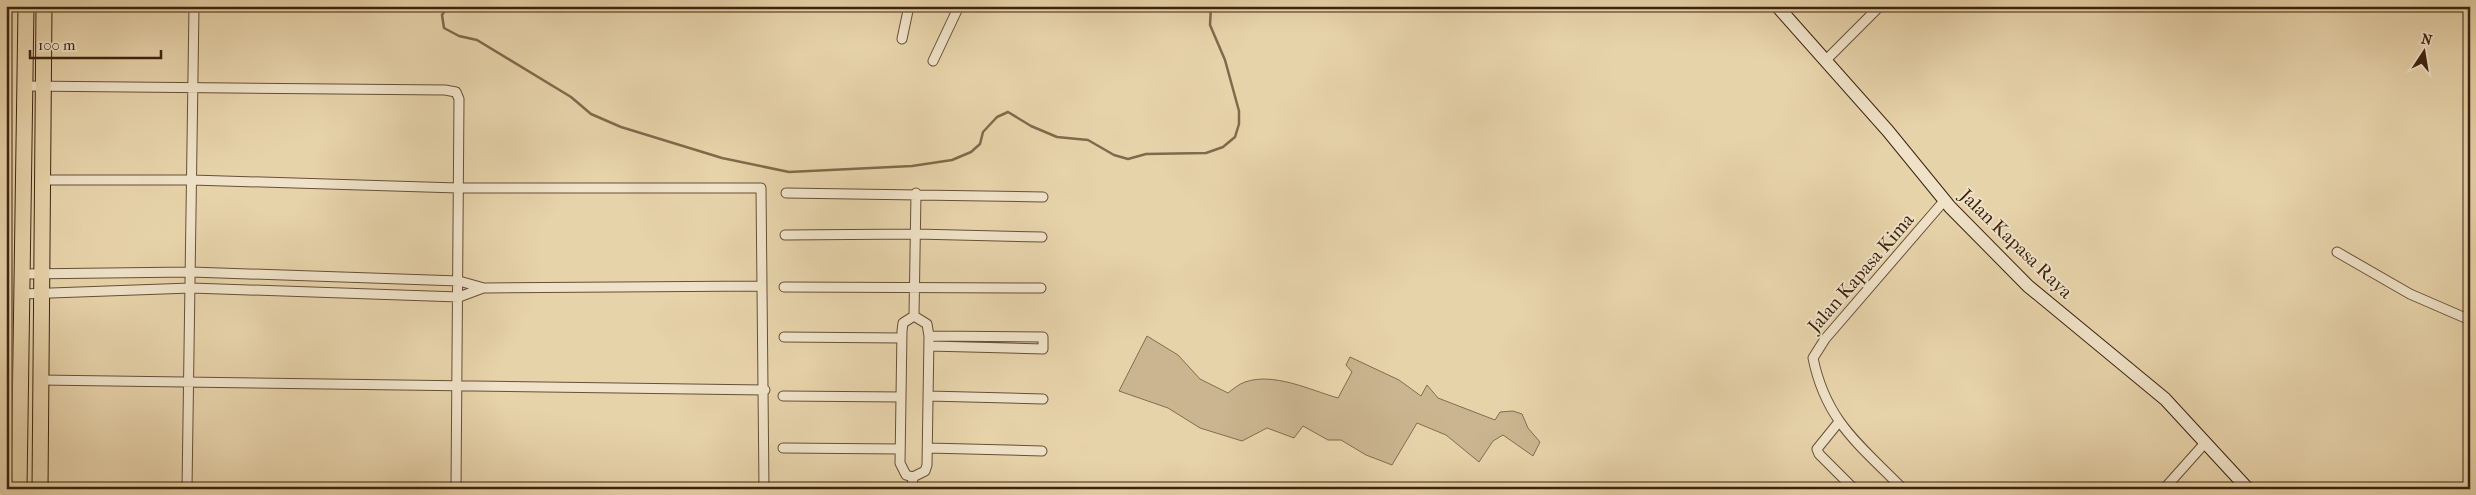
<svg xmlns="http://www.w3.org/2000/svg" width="2476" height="495" font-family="'IM FELL French Canon',serif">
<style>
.green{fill:#cab590;stroke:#846c50}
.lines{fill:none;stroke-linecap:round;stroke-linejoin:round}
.stream{stroke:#81694c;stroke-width:2.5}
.street-casing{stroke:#684f36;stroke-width:11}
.secondary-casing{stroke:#3e230f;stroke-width:14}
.primary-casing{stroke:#3e230f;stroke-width:17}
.street{stroke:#efe2c8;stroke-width:9}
.secondary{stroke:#efe2c8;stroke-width:12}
.primary{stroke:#e7d3aa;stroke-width:15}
.labels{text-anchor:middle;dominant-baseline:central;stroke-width:4;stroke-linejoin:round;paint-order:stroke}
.street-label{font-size:19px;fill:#3e230f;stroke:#efe2c8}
</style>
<rect width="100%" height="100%" fill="#e7d3aa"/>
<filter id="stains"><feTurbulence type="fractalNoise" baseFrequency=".004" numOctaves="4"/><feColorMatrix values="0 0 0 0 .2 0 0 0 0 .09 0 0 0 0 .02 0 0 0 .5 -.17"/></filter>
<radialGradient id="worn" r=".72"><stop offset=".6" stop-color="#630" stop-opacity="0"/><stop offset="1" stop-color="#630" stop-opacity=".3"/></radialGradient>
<!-- green -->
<path class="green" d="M1147,336L1178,355L1200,379L1228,393C1233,389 1239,384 1245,382C1274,372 1310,390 1338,398L1352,372L1346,365L1350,357L1399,380L1421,396L1427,385L1438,398L1495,420L1500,412L1513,411L1522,414L1528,428L1540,442L1533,456L1503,435L1493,441L1479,462L1446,435L1417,423L1392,465L1366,455L1341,440H1328L1303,426L1294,438L1267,428L1242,441L1200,428L1168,408L1119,391Z"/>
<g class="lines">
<!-- stream -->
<path class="stream" d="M448,6L442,15L444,28L459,36L477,40L571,97L591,114L621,127L722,158L789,172L912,166L952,160L971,152L980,144L983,132L997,117L1008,112L1031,126L1057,137L1088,140L1114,155L1128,159L1146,154L1206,153L1223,147L1235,137L1239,124V111L1225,60L1210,25L1211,6"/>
<defs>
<path id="street" d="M902,39L909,6
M1826,60L1880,6
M933,61L959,6
M25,86L445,90L456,92L459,99L456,489
M43,180H192L458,188H761L764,489
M786,193L1043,197
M785,235L916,234L1042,237
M2337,252L2410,294L2470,320
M23,274L191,272L459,281L484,288L761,286
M784,287L1041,288
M23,294L191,288L459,297L483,288
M914,316L927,324L929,336L927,465L925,471L913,477L906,475L900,463L902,331L903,323Z
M914,316L916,193
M784,337L901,338
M929,346L1043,349V337L929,336
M40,380L765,390
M783,396L901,397
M928,396L1043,399
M1838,423L1817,449L1819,454L1852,487
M783,448L900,449
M928,448L1042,451
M187,489L194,6
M912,489L913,477
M1903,489C1861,446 1826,422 1813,358L1825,339L1944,201
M2164,489L2205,443"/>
<path id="secondary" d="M1777,6L1888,131L1950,207L2028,286L2165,399L2248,489"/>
<path id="primary" d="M19,489L26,6
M40,489L44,6"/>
</defs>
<!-- street casing -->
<use href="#street" class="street-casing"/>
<!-- secondary casing -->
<use href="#secondary" class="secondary-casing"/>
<!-- primary casing -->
<use href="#primary" class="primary-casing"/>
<!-- street -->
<use href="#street" class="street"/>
<!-- secondary -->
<use href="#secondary" class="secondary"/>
<!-- primary -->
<use href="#primary" class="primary"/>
</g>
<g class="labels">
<!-- street labels -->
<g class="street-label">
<text transform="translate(2016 244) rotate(44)">Jalan Kapasa Raya</text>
<text transform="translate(1861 273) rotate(-49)">Jalan Kapasa Kima</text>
</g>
</g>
<!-- margin -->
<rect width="2476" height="495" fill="none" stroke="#e7d3aa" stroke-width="25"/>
<rect x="8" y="8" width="2461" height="480" fill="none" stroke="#3e230f" stroke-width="2.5"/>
<rect x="12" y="12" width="2451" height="470" fill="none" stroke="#3e230f"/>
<!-- north arrow -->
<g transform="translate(2424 52) rotate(12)" stroke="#efe2c8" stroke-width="4" paint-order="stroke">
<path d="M0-4L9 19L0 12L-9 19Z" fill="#3e230f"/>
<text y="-8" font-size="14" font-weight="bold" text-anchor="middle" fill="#3e230f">N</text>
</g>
<!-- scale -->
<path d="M30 50v8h131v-8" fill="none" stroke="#3e230f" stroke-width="2.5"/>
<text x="38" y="50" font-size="15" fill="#3e230f" stroke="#efe2c8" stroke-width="4" paint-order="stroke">100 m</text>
<rect width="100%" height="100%" filter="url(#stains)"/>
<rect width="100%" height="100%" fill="url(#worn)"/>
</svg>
